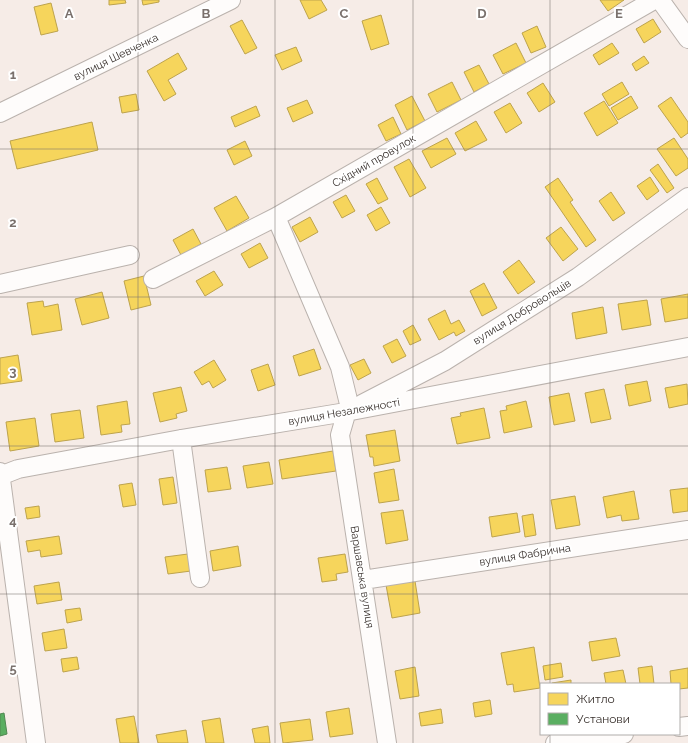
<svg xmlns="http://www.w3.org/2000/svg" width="688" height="743" font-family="Raleway,sans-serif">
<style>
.homes{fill:#f6d55c;stroke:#bda34d}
.public{fill:#5aae61;stroke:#508851}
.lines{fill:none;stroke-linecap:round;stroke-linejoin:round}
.street-casing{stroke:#bab2ad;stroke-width:20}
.street{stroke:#fefcfb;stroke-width:18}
.grid{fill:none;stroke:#7a716d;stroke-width:1;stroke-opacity:0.55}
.labels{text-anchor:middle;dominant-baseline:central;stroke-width:4;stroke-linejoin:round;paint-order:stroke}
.street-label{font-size:11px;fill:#372f2b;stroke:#fff}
.grid-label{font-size:13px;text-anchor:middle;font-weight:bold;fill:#7a716d;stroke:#fff;stroke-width:4;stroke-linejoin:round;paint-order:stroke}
</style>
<rect width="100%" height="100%" fill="#f6ece7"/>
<!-- homes -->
<path class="homes" d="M109,0H125L126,3L109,5Z
M142,0H159V2L143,5Z
M300,0H321L327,10L309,19Z
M600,0H624L608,11Z
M51,3L58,31L41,35L34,7Z
M381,15L389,44L371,50L362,21Z
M653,19L661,32L644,43L636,29Z
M242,20L257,48L245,54L230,26Z
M537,26L546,47L531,53L522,33Z
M516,43L526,63L503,74L493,55Z
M612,43L619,53L599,65L593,55Z
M296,47L302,61L282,70L275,55Z
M178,53L187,69L168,80L176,94L164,101L147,71Z
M644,56L649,63L636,71L632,64Z
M479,65L489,84L474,92L464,72Z
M452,82L461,100L437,112L428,94Z
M622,82L629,94L609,106L602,94Z
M543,83L555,102L539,112L527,93Z
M136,94L139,110L122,113L119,97Z
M412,96L425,121L407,130L395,105Z
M631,96L638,108L618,120L611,108Z
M671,97L688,122V133L681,138L658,106Z
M307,100L313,113L293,122L287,108Z
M604,101L618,123L597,136L584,113Z
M510,103L522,123L506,133L494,112Z
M256,106L260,116L235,127L231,117Z
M393,117L401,134L386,141L378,125Z
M476,121L487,140L465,151L455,133Z
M92,122L98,150L17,169L10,141Z
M447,138L456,154L431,168L422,151Z
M674,138L688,159V168L676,176L657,149Z
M245,141L252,156L234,165L227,150Z
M409,159L426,188L410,197L394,167Z
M658,164L674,188L667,193L650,170Z
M650,177L659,191L647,200L637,186Z
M377,178L388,199L378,204L366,184Z
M558,178L573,200L570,202L596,240L586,247L545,187Z
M611,192L625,213L613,221L599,201Z
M346,195L355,211L342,218L333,202Z
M236,196L249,218L227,231L214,208Z
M381,207L390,223L376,231L367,215Z
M310,217L318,232L300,242L292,227Z
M561,227L578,249L563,261L546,238Z
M193,229L201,244L181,255L173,240Z
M260,243L268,258L249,268L241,254Z
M519,260L535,282L518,294L503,272Z
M214,271L223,285L205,296L196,281Z
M144,276L151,305L131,310L124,281Z
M484,283L497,308L482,316L470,291Z
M102,292L109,318L82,325L75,299Z
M688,294V318L665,322L661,299Z
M647,300L651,325L622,330L618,304Z
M43,301L44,307L58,304L62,330L32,335L27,303Z
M603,307L607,333L576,339L572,313Z
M445,310L451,324L459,320L465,331L456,336L454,332L439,340L428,319Z
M413,325L421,340L410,345L403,331Z
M397,339L406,356L392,363L383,346Z
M314,349L321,369L299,376L293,356Z
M18,355L22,381L0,384V358Z
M364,359L371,373L358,380L350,365Z
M214,360L226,380L213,388L209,381L202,385L194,372Z
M268,364L275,385L258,391L251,370Z
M647,381L651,401L629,406L625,385Z
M687,384L688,404L669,408L665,388Z
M181,387L187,411L176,414L177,418L160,422L153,393Z
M604,389L611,419L591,423L585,393Z
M569,393L575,421L554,425L549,397Z
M127,401L130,424L121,425L122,432L101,435L97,406Z
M526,401L532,427L504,433L500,411L507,410L506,406Z
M484,408L490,438L457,444L451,418L461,416L460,413Z
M80,410L84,438L55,442L51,414Z
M35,418L39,446L10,451L6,422Z
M395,430L400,461L374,466L373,457H370L366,435Z
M333,451L336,471L282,479L279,460Z
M269,462L273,484L247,488L243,466Z
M227,467L231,489L208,492L205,470Z
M394,469L399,500L379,503L374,473Z
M173,477L177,503L163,505L159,479Z
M132,483L136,505L123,507L119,485Z
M688,488V511L673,513L670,490Z
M634,491L639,519L622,521L621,515L607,518L603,497Z
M575,496L580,525L556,529L551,500Z
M39,506L40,517L27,519L25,508Z
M403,510L408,540L386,544L381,513Z
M517,513L520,532L492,537L489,517Z
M533,514L536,535L525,537L522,516Z
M59,536L62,554L41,557L40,550L28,552L26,541Z
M238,546L241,566L213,571L210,551Z
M188,554L191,571L168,574L165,557Z
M345,554L348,572L336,574L337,580L322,582L318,558Z
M415,581L420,613L392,618L386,585Z
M59,582L62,600L37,604L34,586Z
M80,608L82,620L67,623L65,610Z
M64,629L67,648L45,651L42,633Z
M616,638L620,656L592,661L589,642Z
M534,647L540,688L514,692L513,684L507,685L501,653Z
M77,657L79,669L63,672L61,659Z
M561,663L563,677L545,680L543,666Z
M652,666L654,684H640L638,668Z
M415,667L419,696L400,699L395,671Z
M688,668V688L679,689V684H671L670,671Z
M623,670L626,684H606L604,673Z
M571,680V684H552V683Z
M490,700L492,714L475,717L473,703Z
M349,708L353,734L330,737L326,712Z
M441,709L443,723L421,726L419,713Z
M134,716L139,743H120L116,719Z
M220,718L224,743H206L202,721Z
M310,719L313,740L283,743L280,723Z
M268,726L270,743H255L252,729Z
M186,730L188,743H158L156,735Z"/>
<!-- public -->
<path class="public" d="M4,713L7,734L0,736V714Z"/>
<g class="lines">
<defs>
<path id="street" d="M660,0L688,39
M0,113L231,0
M153,279L276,217
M0,284L130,255
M362,404L445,361L578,277L688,197
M181,439L200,578
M0,472L36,743
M0,476L18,469L181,439L346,412L688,347
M363,580L688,530
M679,727L688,726
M387,743L340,435L349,404L340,367L276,217L654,0
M555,743L624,734"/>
</defs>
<!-- street casing -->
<use href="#street" class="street-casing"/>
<!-- street -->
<use href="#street" class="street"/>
</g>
<!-- grid -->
<path class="grid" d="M138,0V743M275,0V743M413,0V743M550,0V684M0,149H688M0,297H688M0,446H688M0,594H688M550,734V743"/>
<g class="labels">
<!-- street labels -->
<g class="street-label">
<text transform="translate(116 57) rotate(-26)">вулиця Шевченка</text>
<text transform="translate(374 161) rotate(-30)">Східний провулок</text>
<text transform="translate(522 312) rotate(-32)">вулиця Добровольців</text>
<text transform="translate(344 412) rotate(-10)">вулиця Незалежності</text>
<text transform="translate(525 555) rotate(-9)">вулиця Фабрична</text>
<text transform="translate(362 577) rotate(81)">Варшавська вулиця</text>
</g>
</g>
<g class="grid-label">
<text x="69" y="18">A</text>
<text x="206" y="18">B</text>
<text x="344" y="18">C</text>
<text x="482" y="18">D</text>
<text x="619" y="18">E</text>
<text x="13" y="79">1</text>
<text x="13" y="227">2</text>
<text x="13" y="376">3</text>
<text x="13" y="525">4</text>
<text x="13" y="673">5</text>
</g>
<!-- legend -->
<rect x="540" y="683" width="140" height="52" fill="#ffffff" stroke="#afacaa"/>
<rect x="548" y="693" width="20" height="12" fill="#f6d55c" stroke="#afacaa"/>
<text x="576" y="703" font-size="12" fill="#372f2b">Житло</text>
<rect x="548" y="713" width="20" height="12" fill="#5aae61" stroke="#afacaa"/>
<text x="576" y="723" font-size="12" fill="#372f2b">Установи</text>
</svg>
